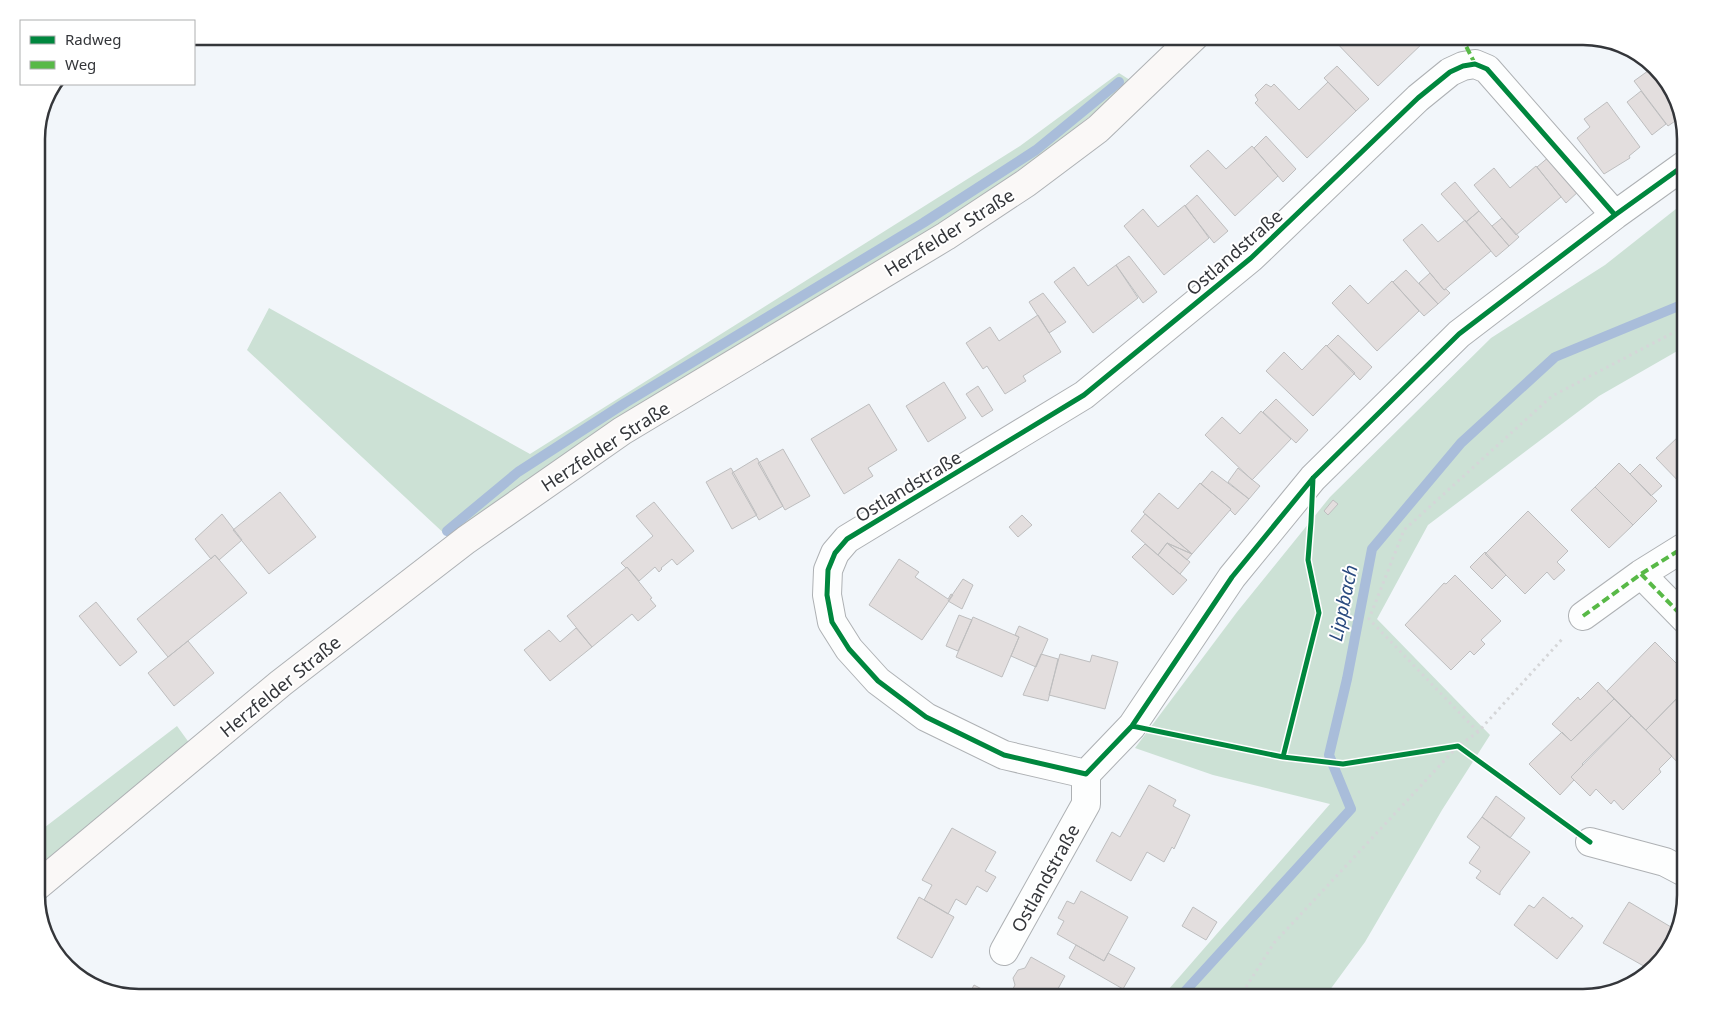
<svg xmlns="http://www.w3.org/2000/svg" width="1722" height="1034" font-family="'Noto Sans',sans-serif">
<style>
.green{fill:#cce1d5}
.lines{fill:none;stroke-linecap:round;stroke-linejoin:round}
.stream{stroke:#a9bdda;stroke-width:10}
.building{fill:#e3dede;stroke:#bebebf}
.minor-casing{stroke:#aeb1b4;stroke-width:30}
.secondary-casing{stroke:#aeb1b4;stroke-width:30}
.path{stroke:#d5d6d8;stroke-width:3;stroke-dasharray:2.5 4;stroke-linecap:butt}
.minor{stroke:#fdfefe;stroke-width:28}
.secondary{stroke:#faf8f7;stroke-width:28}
.quiet{stroke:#58b947;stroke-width:4;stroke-dasharray:8 4;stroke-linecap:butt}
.cycleway-casing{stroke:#fff;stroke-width:8}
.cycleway{stroke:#00873e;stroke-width:5}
.labels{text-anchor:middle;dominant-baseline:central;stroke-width:4;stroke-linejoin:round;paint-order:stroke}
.street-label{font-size:18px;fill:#34363a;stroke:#fff}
.water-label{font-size:19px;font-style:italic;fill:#294a7f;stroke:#fff}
.rim{fill:none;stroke:#34363a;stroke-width:2.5}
</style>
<rect width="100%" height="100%" fill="#f2f6fa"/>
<!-- green -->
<path class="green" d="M1119,73L1133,82C1068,135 1000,186 929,231C825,298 715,356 611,424C556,460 503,500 449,538L247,350L269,308L530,454L1020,146Z
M1686,201V346L1599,396L1428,525L1377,619L1490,735L1442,810L1365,942L1324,998H1161L1330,804L1213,775L1135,748L1237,612L1330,497L1491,338L1605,265Z
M177,726L190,744L36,871V834Z"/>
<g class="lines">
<!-- stream -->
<path class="stream" d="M447,531L518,472L625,403L923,223L1036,150L1119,82
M1179,998L1351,809L1329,755L1347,679L1372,549L1461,443L1555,357L1686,303"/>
</g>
<!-- building -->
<path class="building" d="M1330,36H1366L1369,39L1371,36H1423L1426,40L1378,86Z
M1337,66L1369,99L1356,111L1324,78Z
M1652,68L1672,88L1681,117L1668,126L1634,81Z
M1328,82L1356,111L1307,158L1255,103L1258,100L1255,95L1266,84L1271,87L1274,84L1299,110Z
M1641,91L1666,124L1652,135L1627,102Z
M1607,102L1640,147L1629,156L1630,158L1604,174L1577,138L1590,127L1584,119Z
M1266,136L1296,169L1283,182L1254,148Z
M1252,146L1278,176L1235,216L1190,166L1208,150L1226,169Z
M1550,156L1580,190L1566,203L1537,167Z
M1536,166L1561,197L1516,235L1474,185L1494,168L1510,188Z
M1455,182L1479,211L1466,222L1441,194Z
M1197,195L1228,231L1214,243L1185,206Z
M1185,205L1209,238L1164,275L1124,226L1143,209L1158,227Z
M1479,211L1509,246L1496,257L1466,222Z
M1502,218L1519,237L1509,246L1492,226Z
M1465,220L1491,251L1444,290L1403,240L1422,224L1438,242Z
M1129,256L1157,292L1143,303L1116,265Z
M1116,265L1138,298L1093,333L1054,282L1074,267L1088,286Z
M1406,270L1438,304L1424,316L1393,282Z
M1430,273L1444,290L1446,289L1450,293L1438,304L1419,283Z
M1392,281L1419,311L1377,351L1332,303L1350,285L1368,304Z
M1043,293L1066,322L1049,333L1029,302Z
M1038,315L1061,352L1023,376L1026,381L1005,394L987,366L983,369L966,343L990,327L999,341Z
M1338,335L1372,367L1360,380L1327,346Z
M1326,345L1355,373L1313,416L1266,371L1284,352L1302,370Z
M944,382L966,418L928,442L906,406Z
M978,386L993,410L982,417L966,394Z
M1276,399L1308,430L1296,443L1263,412Z
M869,404L897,450L868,468L873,476L844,494L811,439Z
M1261,411L1291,439L1252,480L1205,435L1222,417L1240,434Z
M1680,435L1686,441V489L1656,458Z
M783,449L810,496L785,510L758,463Z
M757,458L783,506L759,520L732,473Z
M1619,463L1657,501L1633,525L1595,487Z
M1640,464L1662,486L1651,496L1630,474Z
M731,468L757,515L732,529L706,482Z
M1238,468L1260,486L1249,499L1228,482Z
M1212,471L1249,499L1235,515L1230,510L1231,509L1201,484Z
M1200,483L1231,509L1192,554L1143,512L1159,493L1178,509Z
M1595,487L1633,525L1609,548L1571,510Z
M280,492L316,537L269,574L233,530Z
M1333,500L1338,504L1328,515L1324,511Z
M654,502L694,551L677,565L672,559L661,568L662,569L659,572L655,567L639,581L627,567L626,568L621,563L653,536L636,516Z
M1528,511L1568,551L1557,562L1565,570L1554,580L1547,572L1525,594L1485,554Z
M222,514L242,540L219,560L215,555L211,559L195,539Z
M1145,514L1192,554L1167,543L1158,555L1131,531Z
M1022,515L1032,525L1018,537L1009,527Z
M1167,543L1192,554L1187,560Z
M1167,543L1190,562L1180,574L1158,555Z
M1145,544L1187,580L1173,595L1132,557Z
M1485,552L1506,575L1492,589L1470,567Z
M215,555L247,593L168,657L137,619Z
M899,559L919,572L915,577L948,599L951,594L953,595L922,640L869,605Z
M627,567L652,598L650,599L656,606L638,621L632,614L592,647L567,616Z
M1455,575L1501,621L1481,640L1485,644L1474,655L1470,651L1451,670L1405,625L1444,583L1446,584Z
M963,579L973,585L962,609L948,601Z
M96,602L137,652L120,666L79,616Z
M959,615L972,620L958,651L946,646Z
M973,617L1019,637L1002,677L956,657Z
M1019,626L1048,639L1036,667L1011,656L1019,637L1015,635Z
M576,628L592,647L550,681L524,650L549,630L560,642Z
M188,641L214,673L174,706L148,673Z
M1655,642L1686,673V689L1646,730L1607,691Z
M1041,654L1058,659L1048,701L1023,695Z
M1060,654L1090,662L1092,655L1118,662L1105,709L1049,695Z
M1598,682L1614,699L1571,741L1552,724L1578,697L1580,700Z
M1686,689V770H1685L1646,730Z
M1614,699L1631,716L1582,764L1583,765L1571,777L1574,780L1560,795L1529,764L1562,732L1571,741Z
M1631,716L1672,756L1659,769L1661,772L1623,810L1614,800L1611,804L1596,789L1590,796L1571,777Z
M1149,785L1176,800L1173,806L1190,815L1174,849L1172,847L1164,862L1147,852L1131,881L1096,861L1112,832L1120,837Z
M1496,796L1525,818L1510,838L1482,817Z
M1482,817L1530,852L1500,892V895L1476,878L1481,871L1469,863L1480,847L1467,837Z
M952,828L996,852L985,871L996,877L987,892L977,886L966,905L956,899L948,914L924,900L932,885L922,880Z
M1081,891L1128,917L1104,961L1057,934L1064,921L1058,918L1067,901L1074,904Z
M919,897L954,917L932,958L897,938Z
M1543,897L1571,919L1572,917L1583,926L1557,959L1514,925L1529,905L1534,908Z
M1629,902L1676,930L1661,958L1649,969L1603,943Z
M1193,907L1217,922L1206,940L1182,926Z
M1076,945L1104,961L1108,953L1135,968L1123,989L1069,958Z
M1031,957L1065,976L1054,996L1058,998H1008L1015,985L1013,978L1018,970L1025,968Z
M974,985L997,997V998H967Z"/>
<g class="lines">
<defs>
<path id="minor" d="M1615,215L1487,69L1475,64L1463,66L1450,72L1418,98L1251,258L1084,395L847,539L835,553L828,570L827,595L832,622L849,649L878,681L926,717L1004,755L1086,774L1132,726L1232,577L1313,478L1459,334L1615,215L1686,164
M1641,574L1686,620
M1583,616L1641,574L1686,546
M1590,842L1665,862L1686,873
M1004,951L1086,804V774"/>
<path id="secondary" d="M36,887L281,683L466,540L622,431L946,236L1026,183L1098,129L1195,36"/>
</defs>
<!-- minor casing -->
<use href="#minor" class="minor-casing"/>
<!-- secondary casing -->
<use href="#secondary" class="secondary-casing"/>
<!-- path -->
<path class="path" d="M1478,732L1369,619L1404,530L1552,396L1686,326
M1239,998L1274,943L1458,746L1478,732L1564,637"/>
<!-- minor -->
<use href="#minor" class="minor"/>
<!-- secondary -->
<use href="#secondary" class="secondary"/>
<!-- quiet -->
<path class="quiet" d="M1461,36L1475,64
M1641,574L1686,620
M1583,616L1641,574L1686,546"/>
<defs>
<path id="cycleway" d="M1615,215L1487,69L1475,64L1463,66L1450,72L1418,98L1251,258L1084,395L847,539L835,553L828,570L827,595L832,622L849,649L878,681L926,717L1004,755L1086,774L1132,726L1232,577L1313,478L1459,334L1615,215L1686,164
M1132,726L1283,757L1343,764L1458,746L1590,842
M1283,757L1319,613L1308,560L1311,522L1313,478"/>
</defs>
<!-- cycleway casing -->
<use href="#cycleway" class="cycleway-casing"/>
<!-- cycleway -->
<use href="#cycleway" class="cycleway"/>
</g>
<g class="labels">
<!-- street labels -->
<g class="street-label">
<text transform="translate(949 232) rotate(-32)">Herzfelder Straße</text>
<text transform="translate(1234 252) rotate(-41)">Ostlandstraße</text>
<text transform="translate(605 446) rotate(-33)">Herzfelder Straße</text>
<text transform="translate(908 486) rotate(-31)">Ostlandstraße</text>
<text transform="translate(280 686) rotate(-39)">Herzfelder Straße</text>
<text transform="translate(1045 878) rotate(-61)">Ostlandstraße</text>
</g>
<!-- water labels -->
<g class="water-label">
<text transform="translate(1343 603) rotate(-78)">Lippbach</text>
</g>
</g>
<!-- crop -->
<path d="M0 0H1722V1034H0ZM139 45H1583A94 94 0 0 1 1677 139V895A94 94 0 0 1 1583 989H139A94 94 0 0 1 45 895V139A94 94 0 0 1 139 45Z" fill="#fff" fill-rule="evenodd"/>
<path class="rim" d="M139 45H1583A94 94 0 0 1 1677 139V895A94 94 0 0 1 1583 989H139A94 94 0 0 1 45 895V139A94 94 0 0 1 139 45Z"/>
<!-- legend -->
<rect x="20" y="20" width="175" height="65" fill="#ffffff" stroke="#aeafb0"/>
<rect x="30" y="36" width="25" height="8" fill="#00873e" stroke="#aeafb0"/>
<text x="65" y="45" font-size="15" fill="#34363a">Radweg</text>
<rect x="30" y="61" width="25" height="8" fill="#58b947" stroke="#aeafb0"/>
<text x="65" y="70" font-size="15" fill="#34363a">Weg</text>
</svg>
